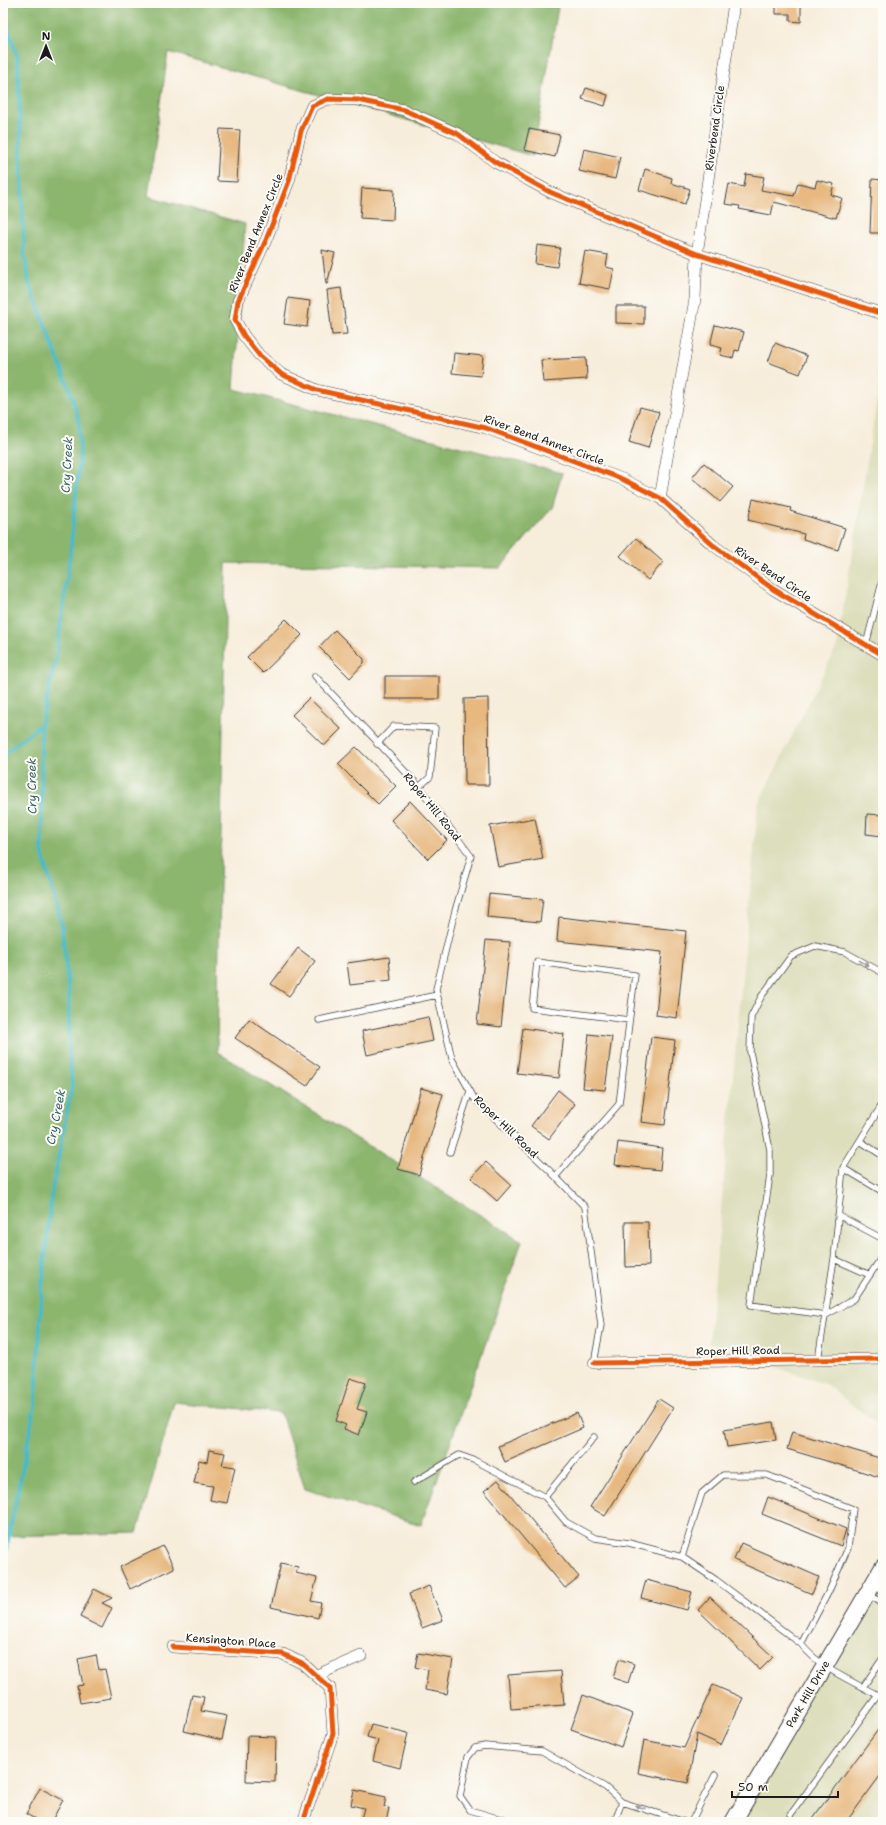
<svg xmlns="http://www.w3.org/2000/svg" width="886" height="1825" font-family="'Shantell Sans',sans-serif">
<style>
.built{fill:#dcdebc}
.forest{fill:#8cb66e;stroke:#546945}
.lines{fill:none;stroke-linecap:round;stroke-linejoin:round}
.stream{stroke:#4cbac3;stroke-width:4}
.building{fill:#e7b981}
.service-casing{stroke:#3d3b39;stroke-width:7}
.minor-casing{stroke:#3d3b39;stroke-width:12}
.secondary-casing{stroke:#3d3b39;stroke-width:18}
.service{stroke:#fff;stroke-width:5.5}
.minor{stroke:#fff;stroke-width:11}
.secondary{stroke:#fff;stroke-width:16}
.cycleway-casing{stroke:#fdfcf7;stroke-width:8}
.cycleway{stroke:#e8590c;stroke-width:5}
.oneway{fill:#999}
.labels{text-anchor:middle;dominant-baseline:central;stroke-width:4;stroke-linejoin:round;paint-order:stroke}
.street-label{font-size:11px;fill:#1c1c1c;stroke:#fdfcf7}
.water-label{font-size:12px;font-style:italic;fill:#326367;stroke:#fdfcf7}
</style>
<rect width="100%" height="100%" fill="#fdfcf7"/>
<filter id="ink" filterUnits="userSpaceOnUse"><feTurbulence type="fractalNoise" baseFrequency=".025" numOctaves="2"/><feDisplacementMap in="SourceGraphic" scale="8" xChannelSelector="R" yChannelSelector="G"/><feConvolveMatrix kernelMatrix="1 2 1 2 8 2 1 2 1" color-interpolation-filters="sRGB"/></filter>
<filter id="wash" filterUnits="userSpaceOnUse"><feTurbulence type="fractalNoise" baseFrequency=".012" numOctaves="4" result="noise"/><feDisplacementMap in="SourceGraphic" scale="16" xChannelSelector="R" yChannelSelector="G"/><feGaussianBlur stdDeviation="0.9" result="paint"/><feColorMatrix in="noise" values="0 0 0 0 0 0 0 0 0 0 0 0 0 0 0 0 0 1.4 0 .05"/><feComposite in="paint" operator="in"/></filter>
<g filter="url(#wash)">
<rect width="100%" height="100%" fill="#f7eddb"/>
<!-- built -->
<path class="built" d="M883,364V1429L827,1385L709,1343L758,804L837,646Z
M883,1570V1809L874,1822H730Z"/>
<!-- forest -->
<path class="forest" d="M3,3H534L558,7L533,156L168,52L148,196L245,224L234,389L562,473L552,508L500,568L226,563L217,1052L522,1241L421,1525L305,1489L281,1413L174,1402L137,1533L3,1536Z"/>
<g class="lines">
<!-- stream -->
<path class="stream" d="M3,13L18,59L24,250L29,283L72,396L79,423L80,451L70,556L56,658L41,724L42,852L61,921L69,993V1049L72,1085L52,1191L42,1286L36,1400L3,1565
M3,755L41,724"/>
</g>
<g id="blocks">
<!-- building -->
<path class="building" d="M776,3H801V22L790,21V14H776Z
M586,88L608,95L605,106L582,99Z
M220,129L240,130L237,182L217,181Z
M529,129L560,135L555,157L524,150Z
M584,149L620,157L615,179L579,171Z
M645,169L672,178L671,183L690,189L685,204L639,190Z
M746,174L764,177L761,190L794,196L798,183L815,187L817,180L834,184L831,195L842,198L836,218L774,202L771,215L739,209L740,206L725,204L729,184L744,187Z
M872,179L883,180V233H870Z
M362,188L394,190L393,220L360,218Z
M537,245L560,248L557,267L535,264Z
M322,250L335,253L327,284H326Z
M585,251L608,255L606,267L614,269L610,289L579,283Z
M341,288L347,334L332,335L327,290Z
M288,298L310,301L307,327L284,324Z
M616,306H644V324L616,323Z
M715,325L744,332L739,351L735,350L733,358L720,355L722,348L710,345Z
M775,343L807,356L800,374L768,362Z
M454,353L483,356L481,376L452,373Z
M586,358L587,379L543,382L541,360Z
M640,407L659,412L648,448L629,442Z
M704,463L733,487L720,502L692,478Z
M753,499L791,508L790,511L845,528L838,550L803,539L804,534L748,520Z
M636,538L663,562L648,580L620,556Z
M286,619L302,635L263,673L247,657Z
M335,630L364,659V663L350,678L319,647Z
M385,676H439V699H385Z
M309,698L341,729L324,746L292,715Z
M488,698L489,785H465L464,699Z
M356,747L396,786L378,804L338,764Z
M410,801L447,840L428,859L391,820Z
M867,814L883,815V836L866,834Z
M535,818L543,859L498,867L490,826Z
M489,894L543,899L540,922L487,917Z
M559,917L686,931L677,1018L656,1015L662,952L557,941Z
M486,940L510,942L501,1027L477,1024Z
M298,948L315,961L289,996L271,984Z
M389,957L391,980L350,985L347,963Z
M428,1017L433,1041L367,1055L362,1031Z
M249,1019L320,1067L307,1086L235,1038Z
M523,1028L564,1034L559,1078L517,1073Z
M589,1034L612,1037L605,1090L583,1088Z
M651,1037L675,1040L665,1125L641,1122Z
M421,1088L443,1094L419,1175L398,1169Z
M558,1090L575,1104L549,1139L531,1126Z
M618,1142L662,1148L660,1170L615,1165Z
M486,1162L511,1185L497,1201L471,1178Z
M625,1222H648L649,1266L626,1267Z
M350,1378L366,1383L357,1409L367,1412L359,1435L344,1429L346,1425L336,1421Z
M659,1399L673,1408L605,1516L590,1507Z
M577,1413L583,1428L505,1462L498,1446Z
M773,1422L776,1440L727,1447L724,1430Z
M792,1432L883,1459V1478L787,1449Z
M209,1450L225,1453L222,1465L235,1467L227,1503L210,1500L213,1486L194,1483L199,1460L207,1462Z
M498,1480L579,1577L565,1588L484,1491Z
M768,1497L846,1529L841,1546L762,1514Z
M741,1543L819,1577L812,1594L734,1560Z
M163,1546L174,1568L130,1589L120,1567Z
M281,1563L298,1567L296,1573L317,1578L311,1601L321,1603L318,1618L271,1607Z
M646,1580L692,1592L687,1610L641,1598Z
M429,1586L443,1620L422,1628L409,1594Z
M94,1589L112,1598L102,1603L112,1608L102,1628L80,1617Z
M710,1597L773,1657L760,1670L698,1610Z
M418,1653L453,1659L447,1694L425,1690L428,1670L415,1667Z
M96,1655L99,1670L105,1669L111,1698L80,1703L77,1686L83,1685L78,1659Z
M619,1659L634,1664L628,1683L613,1678Z
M561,1671L564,1705L511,1709L508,1675Z
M713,1685L743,1698L721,1745L697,1734L688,1783L638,1773L644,1740L684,1748Z
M192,1695L204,1697L201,1711L227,1716L222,1740L184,1731Z
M583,1695L633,1714L621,1747L571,1729Z
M883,1723V1772L846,1822H810Z
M371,1724L408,1733L400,1768L373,1761L378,1740L367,1737Z
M247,1736L276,1737L275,1782L246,1781Z
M40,1788L63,1800L51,1822H41L26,1814Z
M354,1790L386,1797L384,1807L389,1808L386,1822H360L364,1808L351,1805Z"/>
</g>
</g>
<g filter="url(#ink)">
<use href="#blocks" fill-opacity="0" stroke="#3d3b39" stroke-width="1"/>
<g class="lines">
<defs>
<path id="service" d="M866,645L883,578
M315,676L416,783L471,856L455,911L436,989L452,1059L474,1098L551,1172L585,1207L601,1325L594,1363
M377,744L394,726L435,728L430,777L419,787
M883,973L845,952L815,946L791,956L761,997L751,1017L750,1052L770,1150V1175L751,1305L826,1315L854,1299L883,1255
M319,1020L437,995
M883,1103L843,1168L883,1192
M860,1141L883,1156
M450,1152L470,1091
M556,1176L619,1104L635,975L537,962L532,1008L629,1020
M838,1215L883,1239
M834,1259L870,1275
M818,1360L834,1259L843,1168
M414,1482L459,1455L476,1461L545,1497L566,1522L595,1538L629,1543L682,1557
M545,1497L594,1437
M870,1595L883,1604
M801,1644L716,1580L682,1557L702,1493L723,1475H767L853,1509L848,1548L829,1591L801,1644C820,1669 856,1683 883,1698
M863,1687L883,1658
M791,1814L878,1695
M524,1822L497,1818L470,1810L460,1796L468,1757L475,1748L485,1746L542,1751L605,1787L622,1802L685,1822
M614,1822L622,1802
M691,1822L715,1775"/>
<path id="minor" d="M883,314L697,254L550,192L495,162L458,134L404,110L358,100L328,99L312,106L301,131L289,181L266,240L238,301L235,320L244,336L259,355L281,374L317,390L486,428L622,479L660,498L713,545L773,589L883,655
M660,498L695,299L697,254L734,3
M594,1363L883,1359
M173,1647L283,1654L302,1663L330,1688L333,1734L303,1822
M317,1675L361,1656"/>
<path id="secondary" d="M733,1822L883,1567"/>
</defs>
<!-- service casing -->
<use href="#service" class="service-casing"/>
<!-- minor casing -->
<use href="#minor" class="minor-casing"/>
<!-- secondary casing -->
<use href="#secondary" class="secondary-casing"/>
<!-- service -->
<use href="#service" class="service"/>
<!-- minor -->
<use href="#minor" class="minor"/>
<!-- secondary -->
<use href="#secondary" class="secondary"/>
<defs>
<path id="cycleway" d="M883,314L697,254L550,192L495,162L458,134L404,110L358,100L328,99L312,106L301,131L289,181L266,240L238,301L235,320L244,336L259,355L281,374L317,390L486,428L622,479L660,498L713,545L773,589L883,655
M594,1363L883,1359
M173,1647L283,1654L302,1663L330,1688L333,1734L303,1822"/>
</defs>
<!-- cycleway casing -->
<use href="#cycleway" class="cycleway-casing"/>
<!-- cycleway -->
<use href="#cycleway" class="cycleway"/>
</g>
<!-- one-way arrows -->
<defs><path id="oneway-solid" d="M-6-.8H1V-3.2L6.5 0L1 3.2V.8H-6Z"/></defs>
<g class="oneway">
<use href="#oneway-solid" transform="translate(864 963) rotate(29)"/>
<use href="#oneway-solid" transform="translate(640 1807) rotate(-162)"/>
</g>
</g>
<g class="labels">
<!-- street labels -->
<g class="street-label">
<text transform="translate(715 128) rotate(-82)">Riverbend Circle</text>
<text transform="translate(256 233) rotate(-68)">River Bend Annex Circle</text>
<text transform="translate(544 440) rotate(20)">River Bend Annex Circle</text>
<text transform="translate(773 574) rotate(34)">River Bend Circle</text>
<text transform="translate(432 807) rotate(51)">Roper Hill Road</text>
<text transform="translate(506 1127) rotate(44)">Roper Hill Road</text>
<text transform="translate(738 1351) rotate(-1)">Roper Hill Road</text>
<text transform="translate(231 1641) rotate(4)">Kensington Place</text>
<text transform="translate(808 1694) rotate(-60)">Park Hill Drive</text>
</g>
<!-- water labels -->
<g class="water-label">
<text transform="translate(67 465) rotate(-87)">Cry Creek</text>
<text transform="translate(32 786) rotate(-91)">Cry Creek</text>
<text transform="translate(56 1117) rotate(-79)">Cry Creek</text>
</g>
</g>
<!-- margin -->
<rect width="886" height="1825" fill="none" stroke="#fdfcf7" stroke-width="16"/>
<!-- north arrow -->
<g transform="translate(46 46)" stroke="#fdfcf7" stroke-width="3" paint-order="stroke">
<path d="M0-3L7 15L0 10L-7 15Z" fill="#1c1c1c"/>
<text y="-6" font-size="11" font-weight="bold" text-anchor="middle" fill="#1c1c1c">N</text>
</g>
<!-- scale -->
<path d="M732 1791v6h106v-6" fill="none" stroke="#1c1c1c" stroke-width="2"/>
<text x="738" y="1791" font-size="12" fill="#1c1c1c" stroke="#fdfcf7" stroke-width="3" paint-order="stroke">50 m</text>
</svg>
